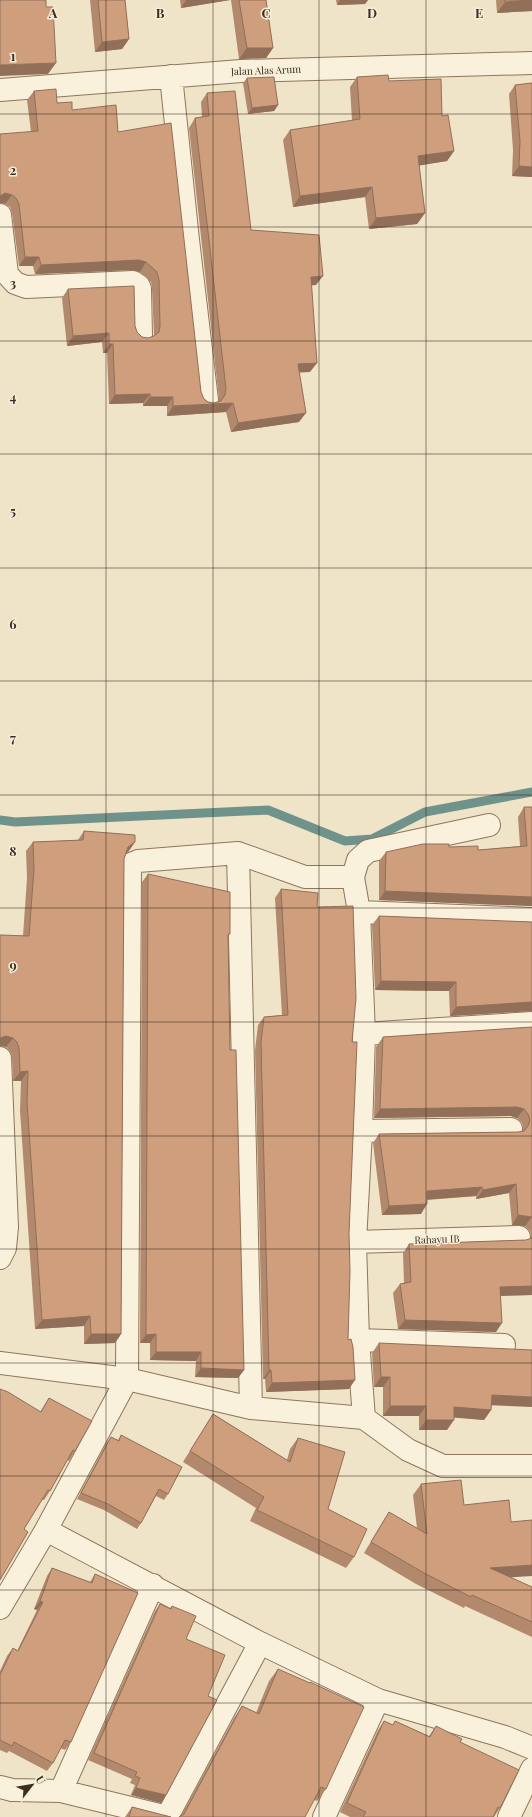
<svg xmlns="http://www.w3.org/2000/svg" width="532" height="1817" font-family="'Playfair Display',serif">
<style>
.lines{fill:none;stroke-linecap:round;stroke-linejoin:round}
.stream{stroke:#6f938a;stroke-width:9}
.street-casing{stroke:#8d765c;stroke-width:24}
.street{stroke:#faf1dc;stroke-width:22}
.wall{fill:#b2896c}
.shaded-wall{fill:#916f58}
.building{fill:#cf9f7d;stroke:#916f58}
.grid{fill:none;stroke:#3d2e20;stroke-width:1;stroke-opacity:0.55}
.labels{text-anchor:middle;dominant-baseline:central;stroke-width:3;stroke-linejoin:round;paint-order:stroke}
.street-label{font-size:10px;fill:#3d2e20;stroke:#f7eed8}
.grid-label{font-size:13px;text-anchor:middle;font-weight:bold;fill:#3d2e20;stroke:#f7eed8;stroke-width:3;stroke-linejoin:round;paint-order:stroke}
</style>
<rect width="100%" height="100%" fill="#f0e4c8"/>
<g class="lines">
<!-- stream -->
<path class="stream" d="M0,820L15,822L268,810L345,841L372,839L425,812L532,792"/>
<defs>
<path id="street" d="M171,76L188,240L207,400
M0,90L241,71L532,63
M0,215L7,274L15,283L26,287L133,282L139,286L140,289L141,335
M238,853L251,1408
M359,912L532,919
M364,1034L532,1023
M0,1058L7,1227L5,1248L0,1258
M361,1131L511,1129
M355,1242L519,1237
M358,1340L504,1345
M0,1363L127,1379L251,1408L364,1418L408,1450L443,1466H532
M364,1418L358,1340L355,1242L361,1131L364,1034L359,912L353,877L358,860L368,851L489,825
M46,1530L260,1643L378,1700L505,1737L532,1748
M0,1608L46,1530L127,1379L130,868L131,864L138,861L238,853L305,877H353
M0,1787L12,1790L61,1791L159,1815
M61,1791L153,1585
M167,1817L260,1643
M324,1817L378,1700
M509,1817L532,1769"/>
</defs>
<!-- street casing -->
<use href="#street" class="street-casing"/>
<!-- street -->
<use href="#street" class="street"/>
</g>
<!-- wall -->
<path class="wall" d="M90,0H125L129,39L122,49L95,52Z
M180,0H230L181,8Z
M231,0H266L273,48L266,58L239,59Z
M336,0H368L365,4L337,5Z
M496,0H532V11L497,13Z
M357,77L389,81L442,116L454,151L447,161L419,165L425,213L417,224L369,229L365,197L293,207L283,140L290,130L352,121L350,87Z
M247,78L278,105L274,111L248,114L243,83Z
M532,83V177L512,176L513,150L509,94L515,85Z
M34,91L57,103L72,110L118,132L201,392L204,399L208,402L214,403L219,401V399L189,128L195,118L202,117L201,102L207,93L251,230L316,285H311L310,372H299V422L231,432L226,412L167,416V406H143V403L109,404L107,353H103L102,342L67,346L62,298L68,289L135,326L137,332L142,337L148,338L153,337L154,335L152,289L151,282L140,272L132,270L35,274L33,266H19L12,213L10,207L5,204L31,132L27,100Z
M524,807H532V906L379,900V861L386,852L449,847L478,850L520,846L518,817Z
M84,831L135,842L128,852L126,853L124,859L121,1334L115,1343L84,1344V1326L35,1329L20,1111L21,1081H13L12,1057L10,1051L6,1047L23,936L27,878L26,851L33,842L78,840Z
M148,874L228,937L230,1050L244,1370L238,1378L195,1377L196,1361L150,1360V1343H140L142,882Z
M281,889L317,907L352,1042L349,1233L348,1340L349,1389L266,1392L265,1379H263L255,1050L258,1025L264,1017L282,1015L275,898Z
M379,916L532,922V1011L450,1016L449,991L375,990L372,925Z
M532,1027V1295L500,1296L496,1332L398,1329L393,1293L400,1284L404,1283L403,1253L409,1244L526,1240L531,1239V1236L530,1231L525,1226L512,1225L509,1193L476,1199V1196L427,1200L421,1214L382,1215L373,1143L379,1134L518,1132L523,1131V1129L522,1123L517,1118L511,1116L374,1118L376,1047L383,1037Z
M379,1343L491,1406V1410L484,1420L454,1417L447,1430H419V1416H383V1387H374L372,1353Z
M49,1398L75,1451L69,1461L67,1460L50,1491L44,1500H42L24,1529L40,1412Z
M213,1414L287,1460L290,1449L298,1438L328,1509L354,1557L346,1568L250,1521L256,1508L183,1462L206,1425Z
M121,1435L168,1494L164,1500L156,1496L141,1523L137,1529L104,1510L77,1499L107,1442L111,1437L118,1440Z
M421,1484L464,1505L510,1577L532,1587V1637L465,1606L464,1608L416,1584L364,1553L382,1523L389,1512L417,1528L413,1495Z
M52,1568L90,1582L95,1574L71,1742L65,1750L60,1748L53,1763L47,1771L9,1751L7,1753L0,1750V1671L7,1656L13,1648L17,1651L37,1610L34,1609L47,1576Z
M160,1604L170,1608L172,1606L186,1639L166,1795L161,1803L131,1795L135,1785L130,1783L132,1779L88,1760L155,1611Z
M278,1669L326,1789L317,1801L314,1800L181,1816L234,1718L242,1706L256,1713L269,1681Z
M384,1721L393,1725L395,1721L429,1736L436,1726L460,1742L500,1808L494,1817H350L340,1812L378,1730Z
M132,1807L171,1817H125Z"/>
<!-- shaded-wall -->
<path class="shaded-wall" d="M186,0H230L181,8Z
M340,0H368L365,4L337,5Z
M532,0V11L497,13L505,2Z
M129,39L122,49L95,52L102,42Z
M247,48H273L266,58L239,59Z
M56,63L48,74L0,76V65Z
M278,105L274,111L248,114L252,108Z
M454,151L447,161L411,167L418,156Z
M519,166L532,167V177L512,176Z
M372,187L365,197L293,207L300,196Z
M5,193L12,195L5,204L0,203V196Z
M425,213L417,224L369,229L376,218Z
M25,257H39L33,266H19Z
M139,260L146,262L140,272L132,270L35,274L41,265Z
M323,276L316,285L304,286L311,277Z
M109,333L102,342L67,346L73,336Z
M109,344H113L107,353H103Z
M317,363L310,372L291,373L298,364Z
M150,394L143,403L109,404L115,395Z
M150,397H173L167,406H143Z
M233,403L226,412L167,416L173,406Z
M306,413L299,422L231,432L238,423Z
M135,842L128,852L121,856L128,847Z
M385,891L532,897V906L379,900Z
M381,981L456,982L449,991L375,990Z
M532,1002V1011L450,1016L456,1007Z
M6,1036L13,1038L6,1047L0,1046V1038Z
M28,1071L21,1081H13L20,1072Z
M517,1107L524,1109L517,1118L511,1116L374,1118L380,1109Z
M516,1184L509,1193L476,1199L483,1190Z
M482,1187L476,1196L420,1200L427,1191Z
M427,1204L421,1214L382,1215L389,1206Z
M518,1215L532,1217L525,1226L512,1225Z
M532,1286V1295L493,1296L500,1287Z
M90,1316L84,1326L35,1329L42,1320Z
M405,1320L502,1323L496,1332L398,1329Z
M91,1334H121L115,1343L84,1344Z
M156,1334L150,1343H140L146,1335Z
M156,1352H201L196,1361L150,1360Z
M201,1368L244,1370L238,1378L195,1377Z
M269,1370H271L265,1379H263Z
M381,1377H390L383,1387H374Z
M355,1380L349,1389L266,1392L272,1383Z
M492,1395L532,1397V1407L485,1405Z
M390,1406H426L419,1416H383Z
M454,1407L491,1410L484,1420L447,1417Z
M426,1420H454L447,1430H419Z
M532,1565V1576L483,1579L490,1568Z
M40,1601L43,1602L37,1610L34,1609Z
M136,1788L166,1795L161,1803L131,1795Z"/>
<!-- building -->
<path class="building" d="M0,0H46V7H53L56,63L0,65Z
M98,0H125L129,39L102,42Z
M239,0H266L273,48H247Z
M504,0H532L505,2Z
M388,75L389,81L441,79L442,116L448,115L454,151L418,156L425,213L376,218L372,187L300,196L290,130L360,119L357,77Z
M274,77L278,105L252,108L247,78Z
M532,83V167L519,166L520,141L515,85Z
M56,89L57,103L72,102V110L116,105L118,132L171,123L201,392L204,399L208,402L214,403L221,401L225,395L226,389L195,118L209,116L207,93L235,91L251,230L319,235L323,276L311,277L317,363L298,364L306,413L238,423L233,403L173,406V397H150V394L115,395L113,344H109V333L73,336L68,289L134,286L135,326L137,332L142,337L148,338L154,336L159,332L160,326L159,280L157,272L146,262L139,260L41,265L39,257H25L19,204L16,198L12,195L5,193L0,196V134L38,131L34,91Z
M524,807H532V897L385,891L386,852L423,844H449V847L478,846V850L527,846Z
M84,831L135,835V842L128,847L124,859L121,1334H91L90,1316L42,1320L27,1102L28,1071L20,1072L19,1048L17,1042L13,1038L6,1036L0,1038V935L29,936L34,869L33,842L83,840Z
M148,874L230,892V934H228L230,1050H236L244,1370L201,1368V1352H156V1334L146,1335Z
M281,889L318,893L317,907L353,906L356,998L352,1042H357L349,1233L350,1271L348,1340L351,1339L353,1347L355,1380L272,1383L271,1370H269L261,1042L264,1017L288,1015Z
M379,916L532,922V1002L456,1007V982L381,981Z
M532,1027V1217L518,1215L516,1184L483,1190L482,1187L427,1191V1204L389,1206L379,1134L518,1132L524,1131L528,1126L530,1120L528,1114L524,1109L517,1107L380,1109L383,1037Z
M532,1238V1286L500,1287L502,1323L405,1320L400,1284L411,1282L409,1244L526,1240Z
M379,1343L532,1350V1397L492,1395L491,1410L454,1407V1420H426V1406H390V1377H381Z
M0,1389L8,1392L41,1412L49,1398L92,1421L75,1451L73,1450L50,1491L48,1490L24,1529L28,1532L0,1580Z
M213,1414L290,1462L298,1438L345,1452L328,1509L367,1529L354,1557L257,1510L264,1497L190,1451Z
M121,1435L182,1467L168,1494L159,1489L141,1523L108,1504L81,1493L111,1437L119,1441Z
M461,1480L464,1505L509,1500L511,1522L532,1520V1565L490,1568L532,1587V1622L472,1595L471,1597L424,1573L371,1542L389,1512L427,1534L421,1484Z
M52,1568L92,1583L95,1574L138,1593L71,1742L65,1740L53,1763L14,1742L12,1746L0,1740V1675L13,1648L18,1651L43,1602L40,1601Z
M160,1604L171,1609L172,1606L196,1616L186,1639L225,1655L208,1696L217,1700L166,1795L136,1788L140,1778L135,1776L137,1772L94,1753Z
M278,1669L310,1683V1682L364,1707L326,1789L321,1787L305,1817H179L184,1814L242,1706L259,1714Z
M384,1721L393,1725L395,1721L430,1737L436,1726L462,1739L460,1742L519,1770L500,1808L498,1807L493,1817H363L366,1812L347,1803Z
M132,1807L171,1817H129Z"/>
<!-- grid -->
<path class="grid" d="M106,0V1817M213,0V1817M319,0V1817M426,0V1817M0,114H532M0,227H532M0,341H532M0,454H532M0,568H532M0,681H532M0,795H532M0,908H532M0,1022H532M0,1136H532M0,1249H532M0,1363H532M0,1476H532M0,1590H532M0,1703H532"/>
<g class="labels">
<!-- street labels -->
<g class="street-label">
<text transform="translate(266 70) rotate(-2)">Jalan Alas Arum</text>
<text transform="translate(437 1239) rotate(-2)">Rahayu IB</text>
</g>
</g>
<g class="grid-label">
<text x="53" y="18">A</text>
<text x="160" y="18">B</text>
<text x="266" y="18">C</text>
<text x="372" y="18">D</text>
<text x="479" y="18">E</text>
<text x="13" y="61">1</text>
<text x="13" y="175">2</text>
<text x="13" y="288">3</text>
<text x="13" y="402">4</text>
<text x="13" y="516">5</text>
<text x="13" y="629">6</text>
<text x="13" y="743">7</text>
<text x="13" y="856">8</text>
<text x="13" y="970">9</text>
</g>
<!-- north arrow -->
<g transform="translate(32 1785) rotate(59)" stroke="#f7eed8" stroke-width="3" paint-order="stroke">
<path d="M0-3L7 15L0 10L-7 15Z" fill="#3d2e20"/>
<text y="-6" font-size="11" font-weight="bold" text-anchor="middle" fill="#3d2e20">U</text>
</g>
</svg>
